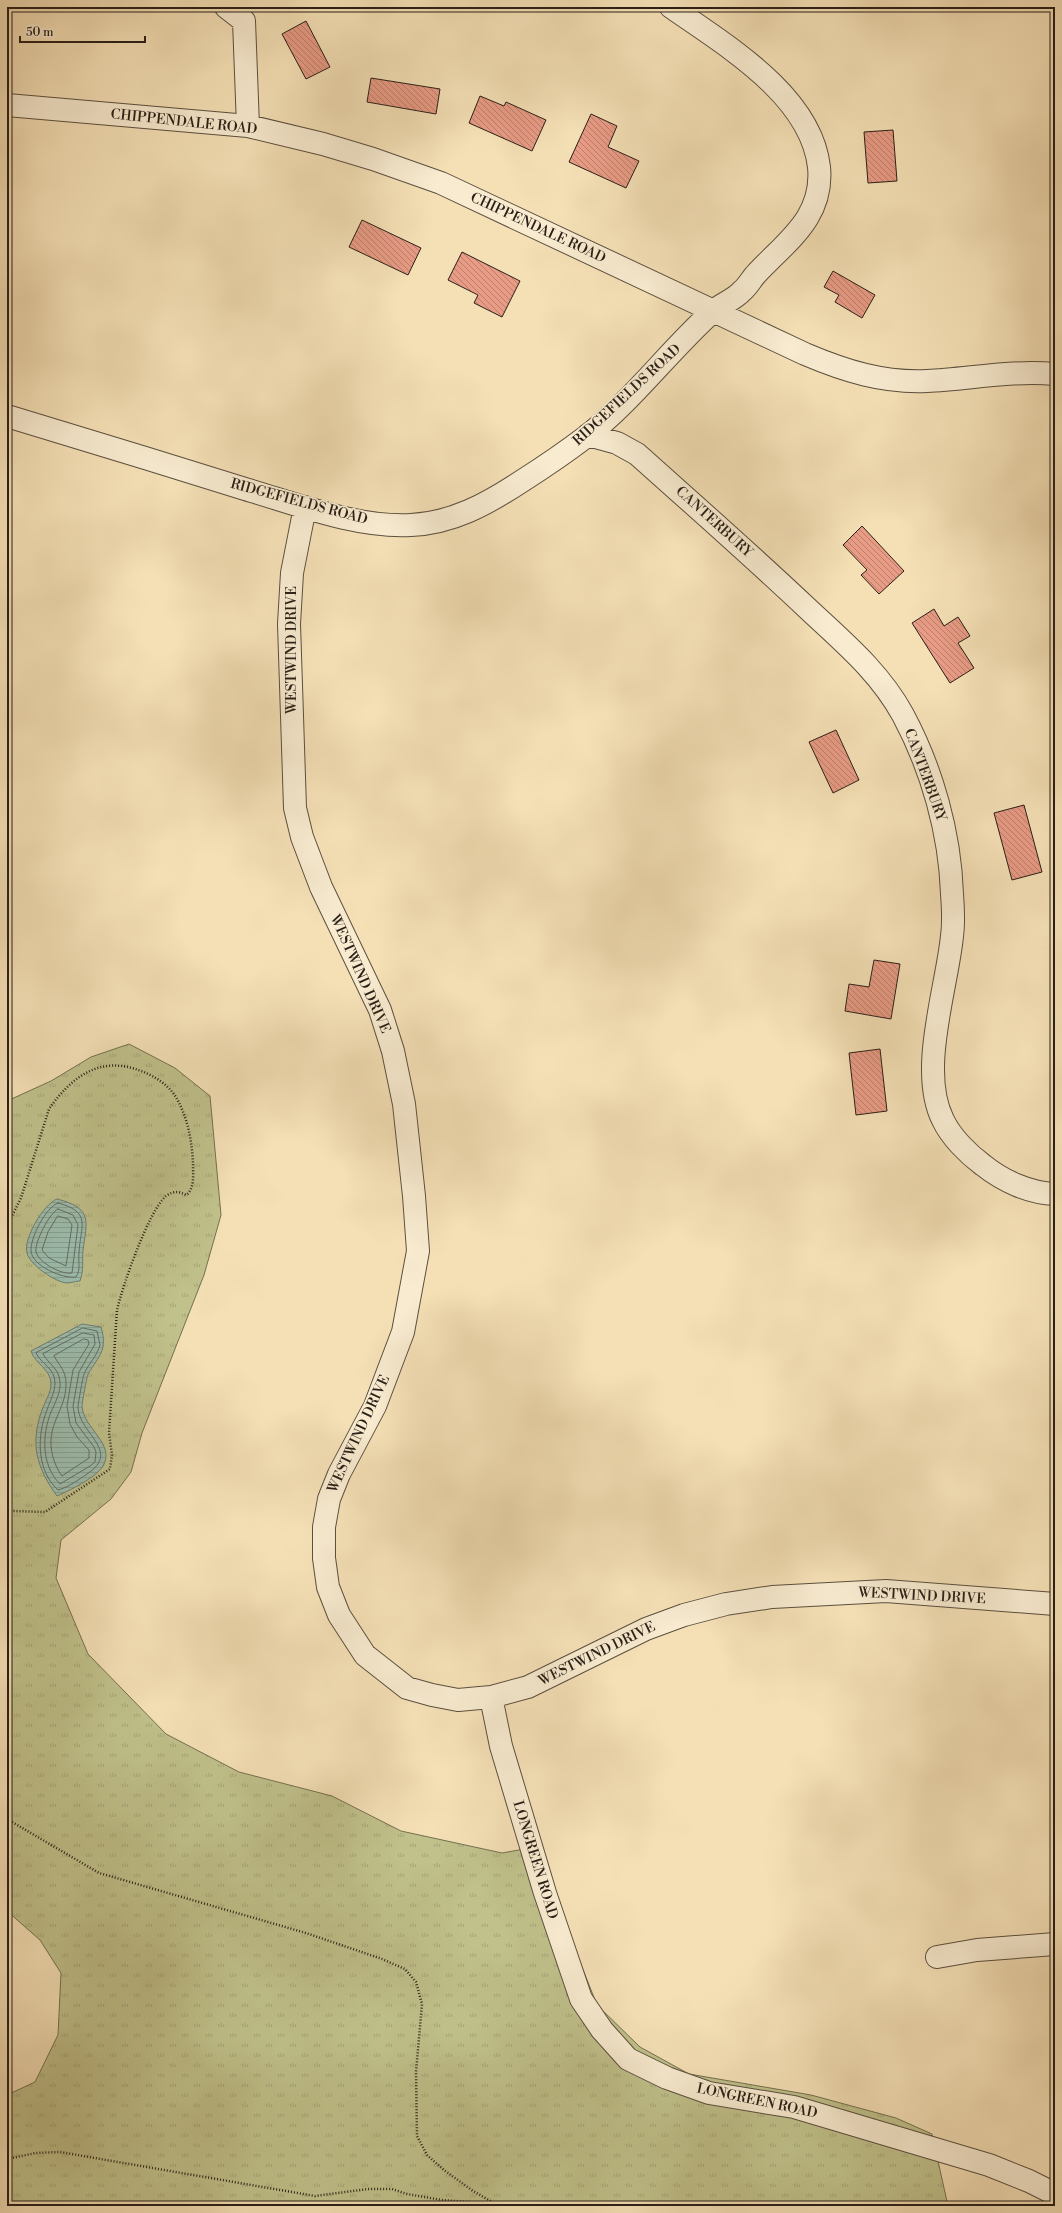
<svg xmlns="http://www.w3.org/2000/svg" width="1062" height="2213" font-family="'Libre Bodoni',serif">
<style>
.grass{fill:url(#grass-tufts);stroke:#747051}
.water{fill:url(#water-rules);stroke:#6e7e72}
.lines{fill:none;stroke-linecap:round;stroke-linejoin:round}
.shore{stroke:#626e62;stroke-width:1}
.building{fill:url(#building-back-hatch);stroke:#291f17}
.minor-casing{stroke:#5c4f3f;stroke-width:24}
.path{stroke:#291f17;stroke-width:2.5;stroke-dasharray:1 2;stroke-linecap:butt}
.minor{stroke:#f8ebd0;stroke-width:22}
.labels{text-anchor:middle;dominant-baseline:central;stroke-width:3.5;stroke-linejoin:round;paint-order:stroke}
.street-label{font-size:14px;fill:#291f17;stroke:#f8ebd0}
</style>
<defs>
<pattern id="grass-tufts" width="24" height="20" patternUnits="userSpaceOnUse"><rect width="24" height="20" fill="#c0c18b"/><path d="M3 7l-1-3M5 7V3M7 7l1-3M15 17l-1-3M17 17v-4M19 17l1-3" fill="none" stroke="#a5a577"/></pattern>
<pattern id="water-rules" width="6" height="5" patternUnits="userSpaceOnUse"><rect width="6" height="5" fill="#9cbdae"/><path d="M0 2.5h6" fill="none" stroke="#86a295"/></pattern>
<pattern id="building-back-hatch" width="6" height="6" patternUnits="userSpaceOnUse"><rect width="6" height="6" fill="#e89b85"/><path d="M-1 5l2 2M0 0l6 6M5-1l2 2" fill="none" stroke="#bc7e6c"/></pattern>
</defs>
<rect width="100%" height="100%" fill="#f5e0b6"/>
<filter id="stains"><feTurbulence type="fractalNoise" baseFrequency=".005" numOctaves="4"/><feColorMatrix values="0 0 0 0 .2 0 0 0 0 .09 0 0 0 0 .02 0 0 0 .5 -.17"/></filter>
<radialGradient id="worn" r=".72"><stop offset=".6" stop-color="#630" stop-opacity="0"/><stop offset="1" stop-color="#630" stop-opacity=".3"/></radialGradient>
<!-- grass -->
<path class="grass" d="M129,1044L175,1068L210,1096L221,1215L204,1275L142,1433L131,1472L111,1499L61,1540L56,1578L88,1654L166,1734L239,1772L332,1796L401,1831L502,1853L541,1846L559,1909L597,2005L640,2047L689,2074L811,2095L896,2118L932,2134L948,2206H7V2095L35,2082L58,2035L61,1973L40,1940L7,1911V1101L51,1081L91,1057Z"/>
<!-- water -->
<path class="water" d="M57,1199C93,1208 87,1221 83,1250C82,1261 84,1270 80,1281C76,1281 71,1283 67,1283C55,1282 30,1265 27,1253C23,1238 44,1204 57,1199Z
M82,1324L101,1327C108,1350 99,1356 88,1374C87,1376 82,1403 82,1406C83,1428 116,1444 103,1466C96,1478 68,1491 57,1496C36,1467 30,1443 42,1410C45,1401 51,1393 51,1384C51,1369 35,1364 31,1351Z"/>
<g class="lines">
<!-- shore -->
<path class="shore" d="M58,1203C93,1212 80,1227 79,1253C78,1261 81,1270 76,1277C63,1279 32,1266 31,1251C30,1238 46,1207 58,1203Z
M58,1209L73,1215L78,1225L72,1273C62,1275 39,1263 36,1252C34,1243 50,1212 58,1209Z
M58,1216L68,1219L72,1225L66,1266L49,1258L42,1250L48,1232Z
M83,1328L97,1331L100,1345C97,1356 89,1363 84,1374C83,1376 78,1404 78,1407C79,1434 122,1451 87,1474C78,1480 69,1487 58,1490C36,1470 37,1435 47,1410C50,1401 55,1392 55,1383C55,1368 41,1364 36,1353Z
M83,1333L94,1335L95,1344L79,1372L73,1406L76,1423L94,1447L96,1452L95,1462L90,1466L60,1484C41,1465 42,1435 51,1412C55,1403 61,1392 60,1382C59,1368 49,1365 43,1354Z
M84,1339L88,1340L89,1344L73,1370L67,1406L70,1424L77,1437L89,1450V1458L62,1476C58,1471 55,1464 53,1457C44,1425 67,1410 66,1383C66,1371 59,1365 54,1356Z"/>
</g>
<!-- building -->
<path class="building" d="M306,21L330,67L306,79L282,34Z
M371,78L440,89L436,114L367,102Z
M480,96L504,106L506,102L546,120L532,151L469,123Z
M591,114L617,126L608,147L639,161L626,188L569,162Z
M893,130L897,181L868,183L864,132Z
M362,220L421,248L408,275L349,247Z
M462,252L520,281L502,317L474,303L478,295L448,280Z
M833,271L875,295L862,318L835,302L839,295L824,287Z
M862,526L904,571L879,594L861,575L867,570L843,545Z
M934,609L944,626L958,617L970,636L958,643L974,668L950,683L912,623Z
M836,730L859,780L833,793L809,742Z
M1024,805L1042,872L1012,880L994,813Z
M874,960L900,964L891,1019L845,1011L849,984L869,987Z
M880,1049L887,1111L856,1115L849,1053Z"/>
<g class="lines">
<defs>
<path id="minor" d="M226,7L244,21L248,126
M7,105L248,126L323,144L373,159L441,183L805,354C845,371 883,383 927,381C969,379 1013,370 1055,374
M7,416C86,440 166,464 245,489C296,504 357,528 411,525C453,523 487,504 522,481C544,467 566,452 587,436C633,400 669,351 712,312C721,304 734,300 742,291C748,286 752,278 757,273C787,241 824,217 819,167C811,95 725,45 671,7
M588,435L617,443L637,454C694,505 751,555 807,608C842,641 879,671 903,715C932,769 950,833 952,894C953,907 954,922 952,936C947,988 918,1071 943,1120C951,1137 968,1154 983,1165C1003,1181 1029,1193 1055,1194
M305,507L292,573L289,624L295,808L302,837L321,887L380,1010L393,1051L404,1104L414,1196L418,1251L403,1332L375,1406L339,1474L329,1499L324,1527V1558L328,1587L339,1615L365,1655L407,1688L432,1695L458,1700L491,1697L528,1687L646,1629L684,1615L726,1604L772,1597L886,1591L1055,1604
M491,1697L501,1746L545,1893L581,1999L602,2030L628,2059L667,2078L709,2093L794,2107L989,2165L1029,2181L1055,2194
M937,1957L977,1950L1055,1944"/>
</defs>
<!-- minor casing -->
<use href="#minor" class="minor-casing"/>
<!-- path -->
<path class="path" d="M7,1226L21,1198L49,1109C72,1076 101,1055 141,1071C155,1076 170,1086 177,1099C188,1119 192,1141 193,1164C193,1173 195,1189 186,1195C179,1191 173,1191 166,1196C148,1212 123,1285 117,1310L109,1433L112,1455L110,1469L45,1512L13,1511L7,1507
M7,1819L99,1873L306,1933L382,1959L405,1969L416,1982L422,2004L416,2072L417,2136L427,2155L444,2170L473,2191L499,2206
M7,2159L36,2153L60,2152L315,2196L368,2189H392L407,2194L442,2200L496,2204"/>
<!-- minor -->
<use href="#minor" class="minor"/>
</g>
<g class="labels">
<!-- street labels -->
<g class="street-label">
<text transform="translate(184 122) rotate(6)">CHIPPENDALE ROAD</text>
<text transform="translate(538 228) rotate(25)">CHIPPENDALE ROAD</text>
<text transform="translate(627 395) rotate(-43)">RIDGEFIELDS ROAD</text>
<text transform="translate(299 502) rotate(15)">RIDGEFIELDS ROAD</text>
<text transform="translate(714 522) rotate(42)">CANTERBURY</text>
<text transform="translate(292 650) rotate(-90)">WESTWIND DRIVE</text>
<text transform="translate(925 775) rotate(70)">CANTERBURY</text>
<text transform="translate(360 974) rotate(66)">WESTWIND DRIVE</text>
<text transform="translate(359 1434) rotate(-65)">WESTWIND DRIVE</text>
<text transform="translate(922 1596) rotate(3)">WESTWIND DRIVE</text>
<text transform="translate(597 1654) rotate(-26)">WESTWIND DRIVE</text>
<text transform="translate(535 1860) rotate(73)">LONGREEN ROAD</text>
<text transform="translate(757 2101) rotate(12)">LONGREEN ROAD</text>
</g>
</g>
<!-- margin -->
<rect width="1062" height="2213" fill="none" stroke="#f5e0b6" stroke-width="24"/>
<rect x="8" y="8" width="1046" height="2197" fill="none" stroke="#291f17" stroke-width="2"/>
<rect x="12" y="12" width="1038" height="2189" fill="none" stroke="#291f17"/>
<!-- scale -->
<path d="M20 36v6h125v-6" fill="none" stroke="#291f17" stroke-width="2"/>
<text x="26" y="36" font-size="12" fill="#291f17" stroke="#f8ebd0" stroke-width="3" paint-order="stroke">50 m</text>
<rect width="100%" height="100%" filter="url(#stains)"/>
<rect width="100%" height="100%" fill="url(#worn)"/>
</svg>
